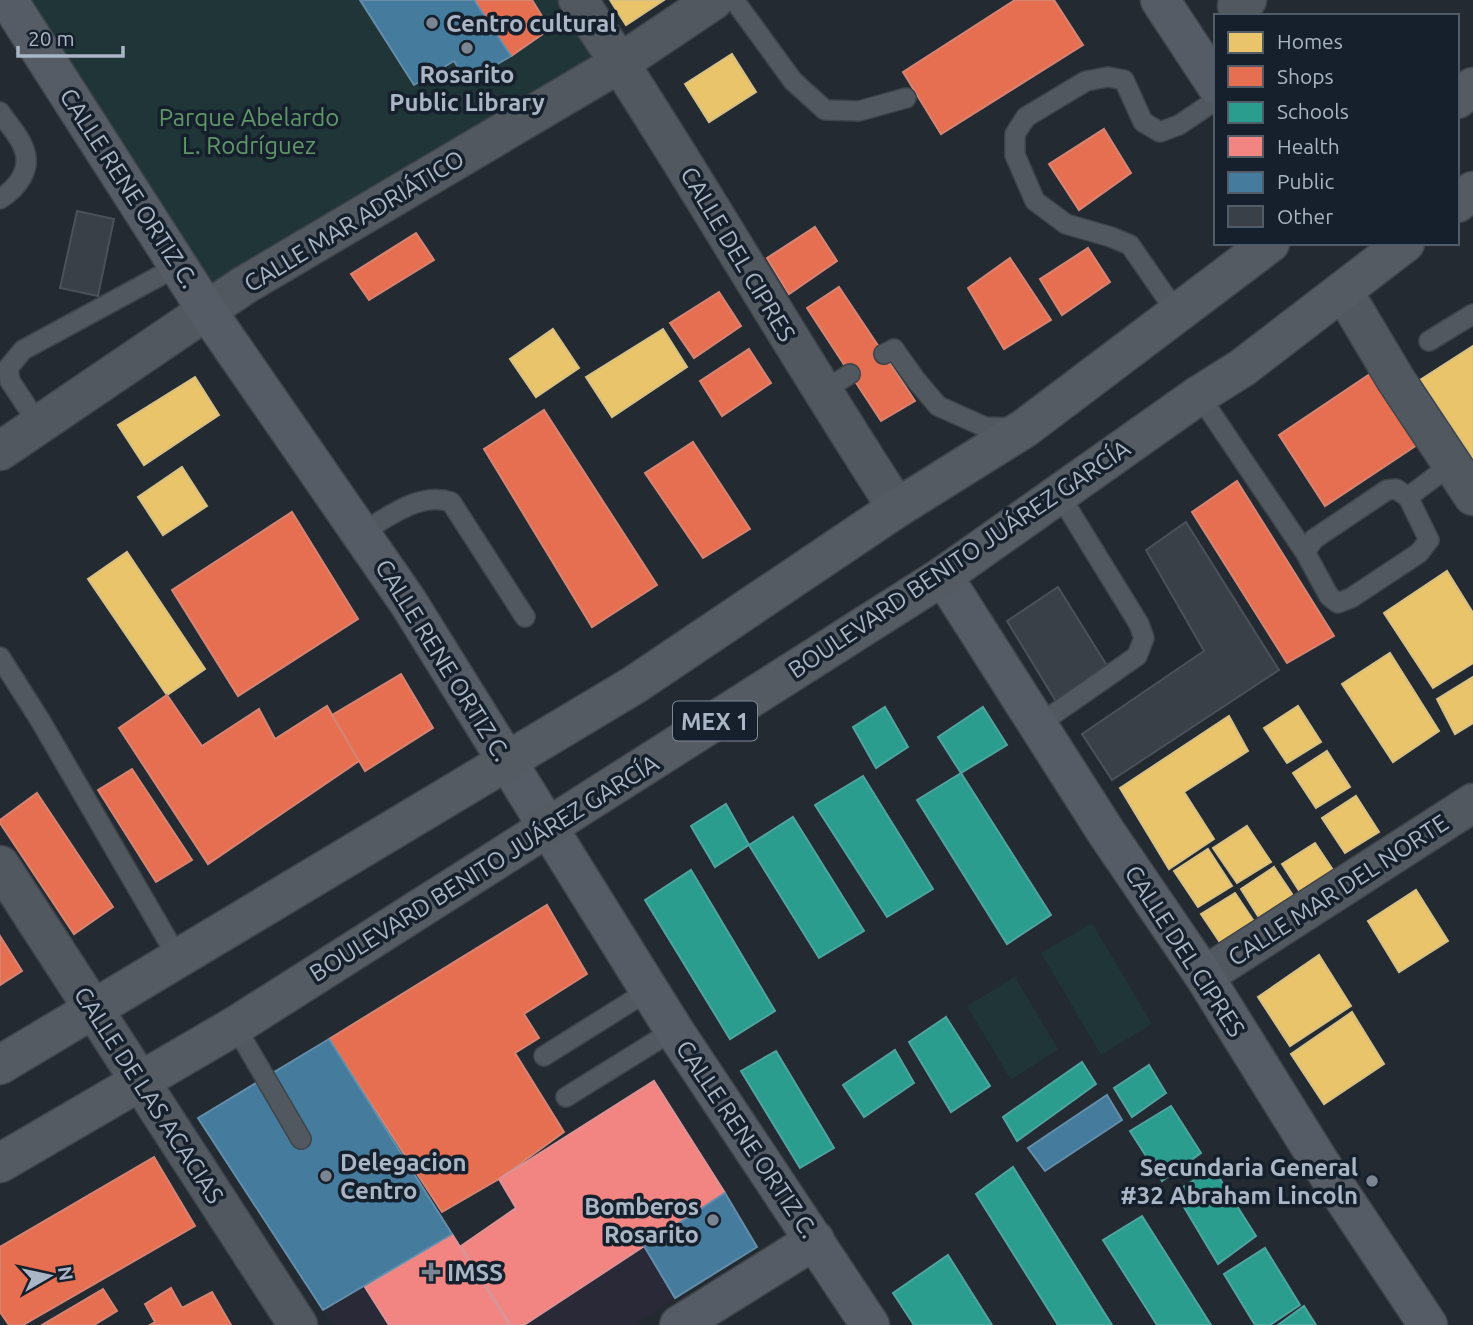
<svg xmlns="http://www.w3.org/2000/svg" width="1473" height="1325" font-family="Ubuntu,sans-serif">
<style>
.medical{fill:#292937}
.green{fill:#203537}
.homes{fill:#e9c46a;stroke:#d6c085;stroke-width:2}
.shops{fill:#e76f51;stroke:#d58474;stroke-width:2}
.schools{fill:#2a9d8f;stroke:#50a49f;stroke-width:2}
.health{fill:#f28482;stroke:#dc9396;stroke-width:2}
.public{fill:#457b9d;stroke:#638da9;stroke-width:2}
.building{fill:#3a4048;stroke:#4a515a;stroke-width:2}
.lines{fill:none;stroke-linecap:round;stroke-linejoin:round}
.lane-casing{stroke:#3f444a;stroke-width:22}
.street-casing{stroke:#3f444a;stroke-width:41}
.secondary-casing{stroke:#3f444a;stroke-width:41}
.primary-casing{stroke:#40464e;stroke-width:41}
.lane{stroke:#525860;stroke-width:19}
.street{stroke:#525860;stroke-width:38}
.secondary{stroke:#565c65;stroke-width:38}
.primary{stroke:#545b62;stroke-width:38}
.poi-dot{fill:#7b8591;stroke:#16202c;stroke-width:2.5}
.labels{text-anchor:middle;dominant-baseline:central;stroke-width:7;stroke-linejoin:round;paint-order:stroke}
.shield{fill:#16202c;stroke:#7e8997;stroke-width:2}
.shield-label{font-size:23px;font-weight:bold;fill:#aab6c5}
.poi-label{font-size:24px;font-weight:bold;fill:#aab6c5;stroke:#16202c;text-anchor:start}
.park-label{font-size:24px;fill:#609769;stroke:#16202c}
.street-label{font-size:24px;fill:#aab6c5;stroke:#16202c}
</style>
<rect width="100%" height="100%" fill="#232a31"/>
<!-- medical -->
<path class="medical" d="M452,1234L509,1325H333L323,1310Z
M644,1246L675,1298L636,1325H524Z"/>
<!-- green -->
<path class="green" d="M8,0H578L620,63L207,311Z
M1092,923L1152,1024L1101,1055L1041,953Z
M1015,977L1058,1049L1011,1080L967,1006Z"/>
<!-- homes -->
<path class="homes" d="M610,0H664L626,25Z
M732,54L756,92L709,122L685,84Z
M553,329L579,368L536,397L510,359Z
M663,329L687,367L612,417L586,377Z
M1473,346V458L1420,380Z
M195,377L219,415L144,465L118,425Z
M182,467L207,506L163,535L138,497Z
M127,552L205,669L167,695L88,579Z
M1447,571L1473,613V663L1433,688L1384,613Z
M1390,653L1439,731L1393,762L1342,684Z
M1473,677V723L1455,734L1437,699Z
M1298,706L1321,742L1287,763L1264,728Z
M1229,716L1248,751L1184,792L1214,839L1169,869L1120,788Z
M1327,751L1350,787L1316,808L1293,773Z
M1356,796L1379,832L1345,853L1322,818Z
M1247,826L1271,862L1237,883L1213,848Z
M1315,843L1339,879L1305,900L1282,864Z
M1208,849L1232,886L1198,907L1174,871Z
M1274,867L1298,903L1263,924L1241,889Z
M1416,890L1448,941L1399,972L1368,921Z
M1235,893L1259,929L1225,950L1201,914Z
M1319,955L1351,1006L1290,1046L1258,997Z
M1352,1012L1384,1064L1324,1104L1291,1054Z"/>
<!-- shops -->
<path class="shops" d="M474,0H532L550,29L511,56Z
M1015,0H1054L1083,45L941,134L903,72Z
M1104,129L1131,173L1079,210L1049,164Z
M815,227L837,261L789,294L767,258Z
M416,233L434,260L369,300L351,274Z
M1088,248L1110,282L1062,315L1040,279Z
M1010,258L1051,320L1004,349L968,288Z
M839,287L915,401L881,421L807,308Z
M719,292L741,326L694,358L670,323Z
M749,349L771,383L722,416L700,381Z
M1370,374L1417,445L1325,506L1279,435Z
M544,410L657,585L592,627L484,449Z
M693,442L750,529L703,558L645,473Z
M1237,481L1334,636L1287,663L1192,512Z
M292,512L358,619L238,696L172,590Z
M401,674L433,728L365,771L332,715Z
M167,695L202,746L259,709L275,739L327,706L359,761L208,864L119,728Z
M132,769L192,860L156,882L98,790Z
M37,793L113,907L74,934L0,823V820Z
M547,905L587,974L524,1014L539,1038L515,1053L564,1132L499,1179L442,1212L329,1039Z
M0,936L22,971L0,985Z
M154,1157L195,1226L23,1325H9L0,1312V1247Z
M171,1288L182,1308L212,1292L231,1325H150L155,1322L145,1304Z
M103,1289L117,1311L94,1325H42Z"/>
<!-- schools -->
<path class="schools" d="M885,707L908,747L876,768L853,727Z
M983,707L1007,745L961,773L938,737Z
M961,773L1051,915L1007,944L917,800Z
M863,776L933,889L887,917L815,805Z
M726,804L749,845L715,867L691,826Z
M793,817L864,931L819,958L749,845Z
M691,870L775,1011L730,1039L645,900Z
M946,1017L990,1086L951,1112L909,1042Z
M895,1050L914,1083L864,1117L843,1085Z
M776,1051L834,1148L800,1168L741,1071Z
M1082,1062L1096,1084L1017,1141L1003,1117Z
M1149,1065L1166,1093L1132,1117L1114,1088Z
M1171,1106L1201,1153L1162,1181L1130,1131Z
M1013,1167L1112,1325H1058L976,1194Z
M1213,1168L1256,1236L1218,1264L1175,1192Z
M1142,1216L1211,1325H1157L1103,1240Z
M1265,1248L1300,1305L1270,1325H1255L1224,1274Z
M948,1255L992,1325H914L893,1293Z
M1304,1306L1316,1325H1278Z"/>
<!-- health -->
<path class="health" d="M654,1081L725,1193L524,1325H511L461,1246L516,1208L499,1179Z
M452,1234L509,1325H389L365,1287Z"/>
<!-- public -->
<path class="public" d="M360,0H474L511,56L467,82L454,61L414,85Z
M329,1039L452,1234L323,1310L198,1118Z
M1107,1095L1122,1120L1045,1171L1028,1148Z
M725,1193L757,1247L675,1298L644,1246Z"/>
<!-- building -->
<path class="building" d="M77,211L114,219L98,296L60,288Z
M1186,522L1279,670L1112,780L1082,734L1204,651L1146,550Z
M1058,587L1111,672L1060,708L1007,621Z"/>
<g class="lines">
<defs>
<path id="lane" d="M734,0L793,81L825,110L859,111L906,98
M0,112C7,123 20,136 24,149C32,170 17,188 0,199
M1177,313L1130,245L1111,237L1066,224L1035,201L1015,155V134L1026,117L1086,81L1108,77L1124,80L1143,122L1160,132L1179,125L1216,100
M1429,341L1473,314
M884,354L894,349L916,380L938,406L985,427L1014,428
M821,392L850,374
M1199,395L1305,552L1329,596L1338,603L1351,598L1419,553L1429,540L1408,497L1396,489L1387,490L1314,539L1305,552
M39,425L10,381L8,368L23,350L178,266
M1408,497L1452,464
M361,533C387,518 420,491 451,502L525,617
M0,657L40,720L178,958
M1038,725L1137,656L1144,638L1139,624L1059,494
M235,1026L301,1139
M544,1056L651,989
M566,1097L674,1030"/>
<path id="street" d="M578,0C689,166 788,341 897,508
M1237,6L1247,0
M1343,291L1396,380L1473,496
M0,451L243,286L620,63L714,0
M0,865L298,1325
M1204,976L1473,803"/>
<path id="secondary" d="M8,0L207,311L408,602L674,1030L870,1325
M1160,0L1216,85
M943,576L1106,832L1204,976L1319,1161L1428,1325
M679,1325L815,1240"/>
<path id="primary" d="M1457,99L1473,87
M1457,203L1473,191
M0,1065L634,685L897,508L1025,428L1270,243
M0,1163L235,1026L943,576L1199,395L1242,368L1405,243"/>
</defs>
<!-- lane casing -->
<use href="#lane" class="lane-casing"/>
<!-- street casing -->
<use href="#street" class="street-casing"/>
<!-- secondary casing -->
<use href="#secondary" class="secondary-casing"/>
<!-- primary casing -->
<use href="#primary" class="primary-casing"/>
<!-- lane -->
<use href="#lane" class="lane"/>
<!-- street -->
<use href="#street" class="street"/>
<!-- secondary -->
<use href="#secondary" class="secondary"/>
<!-- primary -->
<use href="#primary" class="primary"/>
</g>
<!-- markers -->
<g class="poi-dot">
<circle cx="432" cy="23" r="7"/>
<circle cx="467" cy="48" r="7"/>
<circle cx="326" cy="1176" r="7"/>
<circle cx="1372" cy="1181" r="7"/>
<circle cx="713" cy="1220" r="7"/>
<path d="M427.5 1261.5h7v7h7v7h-7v7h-7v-7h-7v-7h7z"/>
</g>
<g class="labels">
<!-- shield labels -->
<rect class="shield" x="673" y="701.5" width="84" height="39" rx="5"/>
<g class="shield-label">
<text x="715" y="721">MEX 1</text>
</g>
<!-- poi labels -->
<g class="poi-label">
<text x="446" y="23">Centro cultural</text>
<text x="467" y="74" text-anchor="middle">Rosarito<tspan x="467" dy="28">Public Library</tspan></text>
<text x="340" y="1162">Delegacion<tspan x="340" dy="28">Centro</tspan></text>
<text x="1358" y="1167" text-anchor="end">Secundaria General<tspan x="1358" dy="28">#32 Abraham Lincoln</tspan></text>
<text x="699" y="1206" text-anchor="end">Bomberos<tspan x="699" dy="28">Rosarito</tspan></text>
<text x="447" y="1272">IMSS</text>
</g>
<!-- park labels -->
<g class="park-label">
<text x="249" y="117">Parque Abelardo<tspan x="249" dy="28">L. Rodríguez</tspan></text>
</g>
<!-- street labels -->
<g class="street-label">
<text transform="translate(129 188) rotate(57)">CALLE RENE ORTIZ C.</text>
<text transform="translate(354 221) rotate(-31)">CALLE MAR ADRIÁTICO</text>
<text transform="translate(738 254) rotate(59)">CALLE DEL CIPRES</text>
<text transform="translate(959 559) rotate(-34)">BOULEVARD BENITO JUÁREZ GARCÍA</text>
<text transform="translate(443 660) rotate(58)">CALLE RENE ORTIZ C.</text>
<text transform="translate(484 868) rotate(-32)">BOULEVARD BENITO JUÁREZ GARCÍA</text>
<text transform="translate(1338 890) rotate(-33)">CALLE MAR DEL NORTE</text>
<text transform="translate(1185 951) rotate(57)">CALLE DEL CIPRES</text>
<text transform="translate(149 1095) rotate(57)">CALLE DE LAS ACACIAS</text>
<text transform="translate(747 1139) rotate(56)">CALLE RENE ORTIZ C.</text>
</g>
</g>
<!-- legend -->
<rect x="1214" y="14" width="245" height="231" fill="#16202c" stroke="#515c69" stroke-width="2"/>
<rect x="1228" y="32" width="35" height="21" fill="#e9c46a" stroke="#515c69" stroke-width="2"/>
<text x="1277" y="49" font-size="21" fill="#aab6c5">Homes</text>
<rect x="1228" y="66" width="35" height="21" fill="#e76f51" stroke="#515c69" stroke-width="2"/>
<text x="1277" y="84" font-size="21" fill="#aab6c5">Shops</text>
<rect x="1228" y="102" width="35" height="21" fill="#2a9d8f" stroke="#515c69" stroke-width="2"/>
<text x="1277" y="119" font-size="21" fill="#aab6c5">Schools</text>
<rect x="1228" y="136" width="35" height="21" fill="#f28482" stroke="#515c69" stroke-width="2"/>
<text x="1277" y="154" font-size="21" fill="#aab6c5">Health</text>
<rect x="1228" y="172" width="35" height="21" fill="#457b9d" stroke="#515c69" stroke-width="2"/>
<text x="1277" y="189" font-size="21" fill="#aab6c5">Public</text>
<rect x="1228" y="206" width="35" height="21" fill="#3a4048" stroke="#515c69" stroke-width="2"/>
<text x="1277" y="224" font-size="21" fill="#aab6c5">Other</text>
<!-- north arrow -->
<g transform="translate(49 1276) rotate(81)" stroke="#16202c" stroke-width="5" paint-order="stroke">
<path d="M0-5L12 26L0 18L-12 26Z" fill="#aab6c5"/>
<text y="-10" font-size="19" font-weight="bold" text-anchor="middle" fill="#aab6c5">N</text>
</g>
<!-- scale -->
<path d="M18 46v10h105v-10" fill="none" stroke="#aab6c5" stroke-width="3.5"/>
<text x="28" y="46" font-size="21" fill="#aab6c5" stroke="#16202c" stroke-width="5" paint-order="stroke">20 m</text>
</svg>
